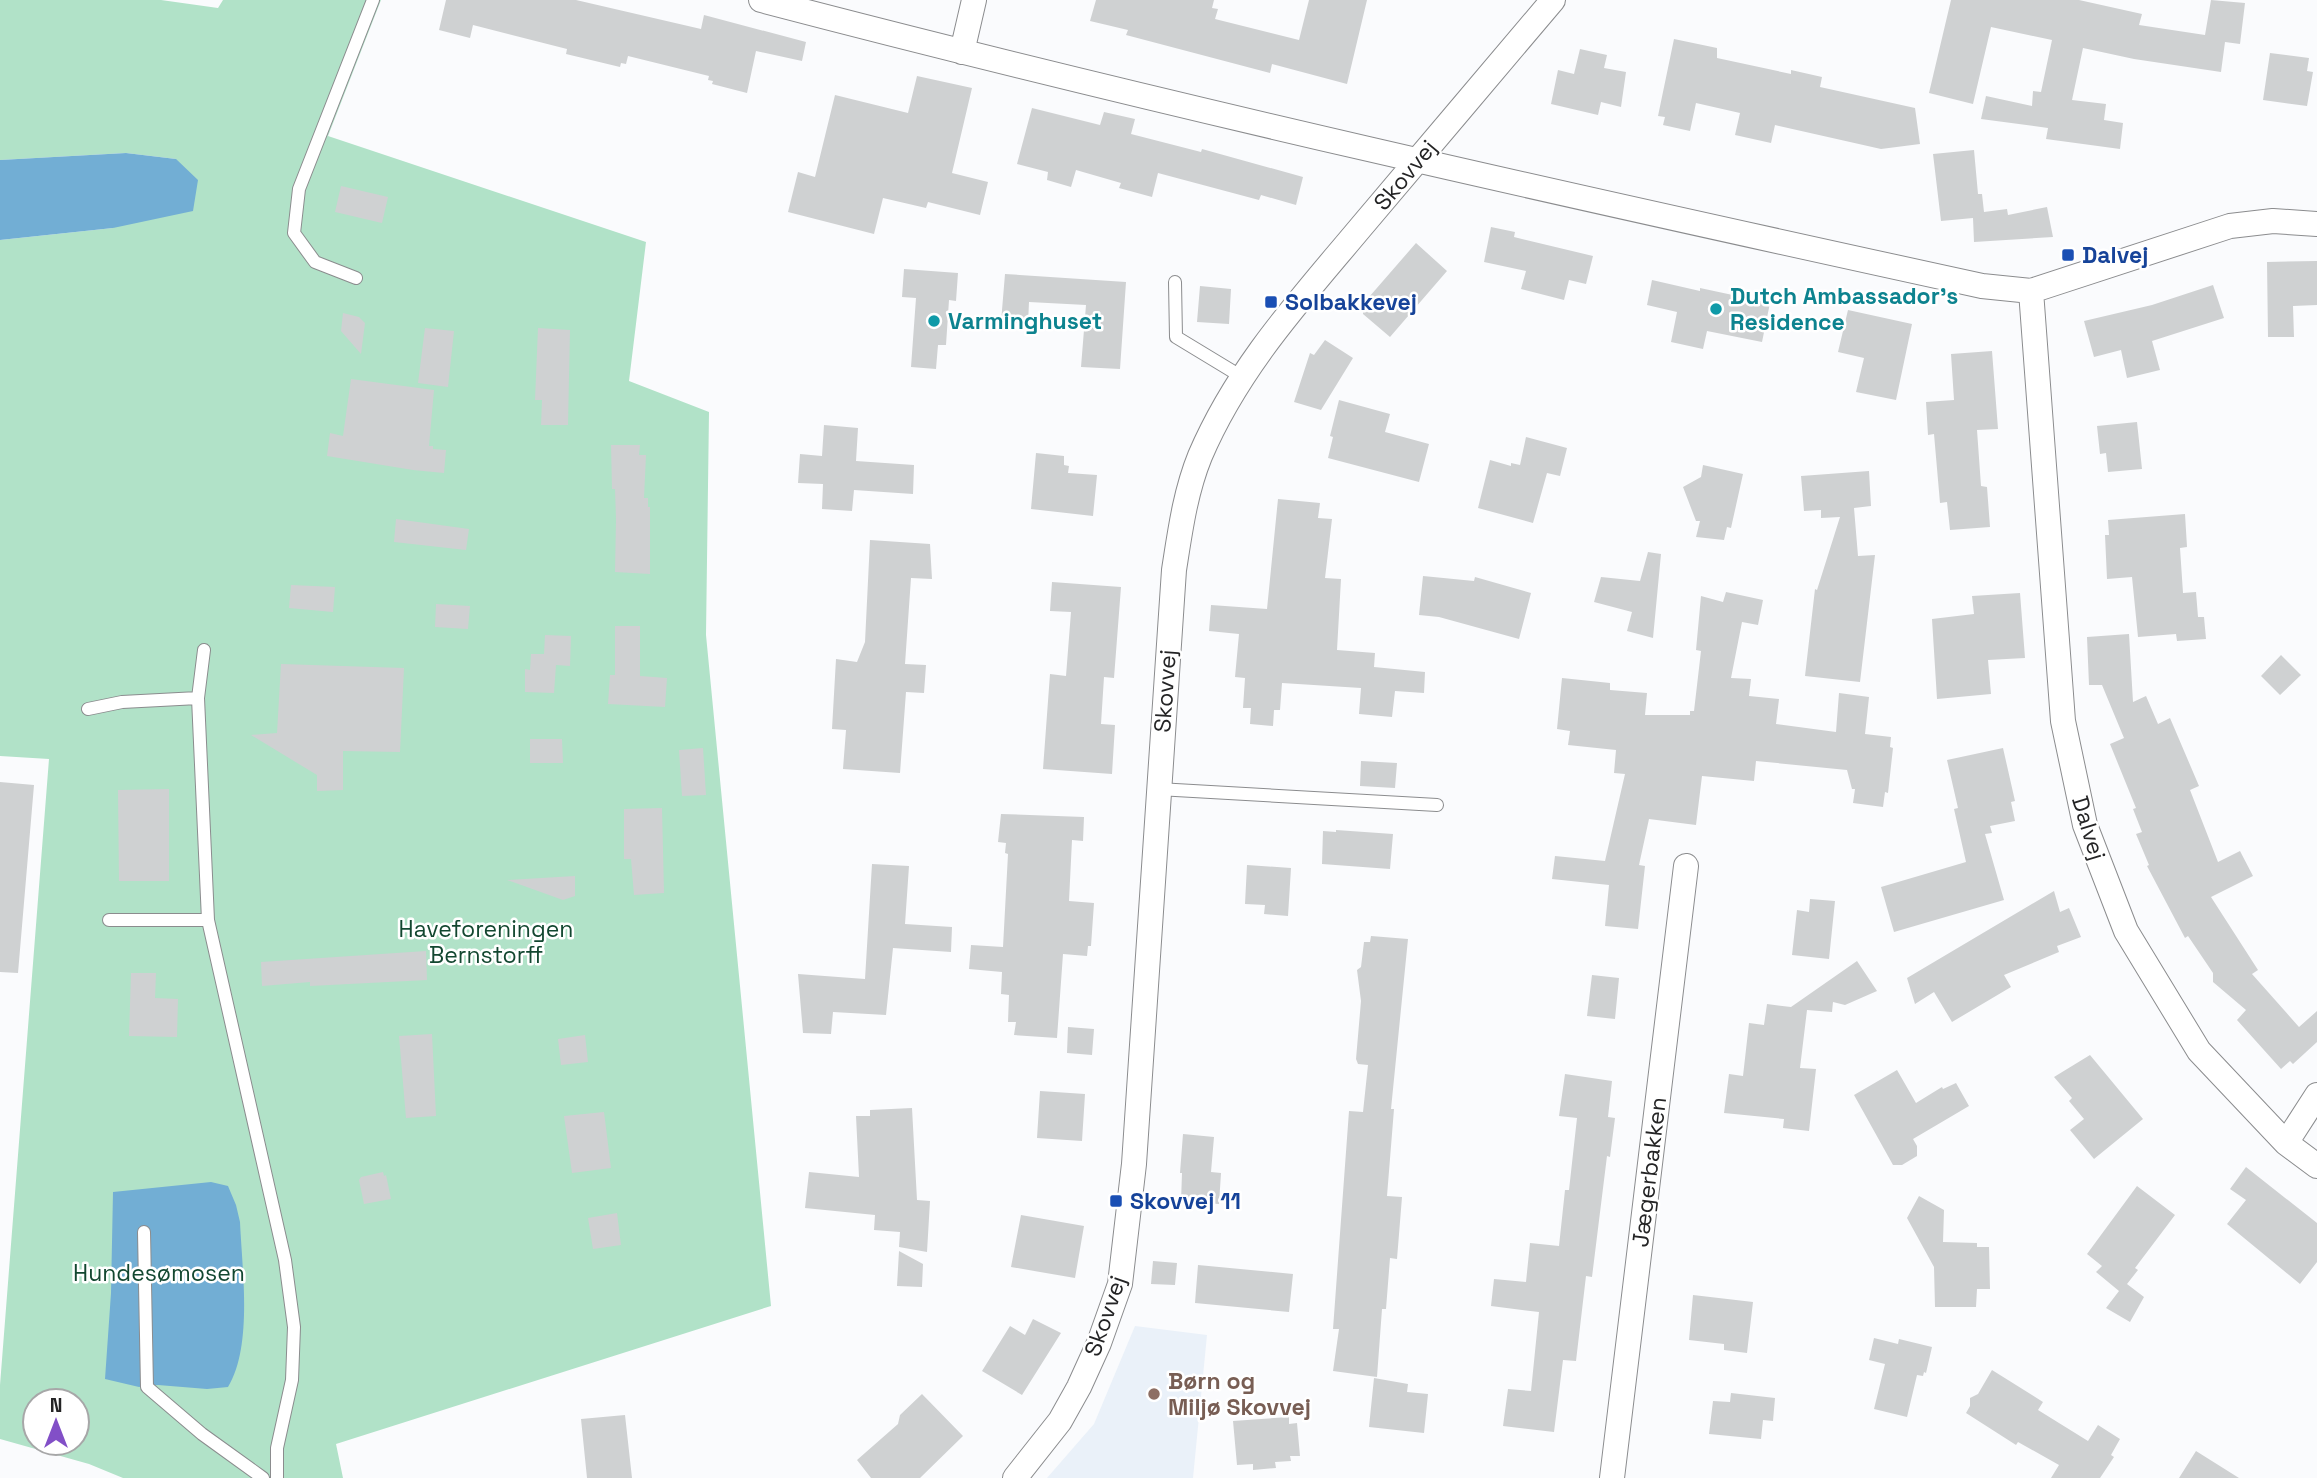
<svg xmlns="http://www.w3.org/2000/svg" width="2317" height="1478" font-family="'Space Grotesk',sans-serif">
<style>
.built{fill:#eaf1f9}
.green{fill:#b1e2c8;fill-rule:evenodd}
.water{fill:#72aed4}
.building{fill:#cfd1d2}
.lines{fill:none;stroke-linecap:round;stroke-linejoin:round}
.lane-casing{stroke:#8b8c8e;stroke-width:14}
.street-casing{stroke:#8b8c8e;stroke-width:26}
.lane{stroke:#fff;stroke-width:12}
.street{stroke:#fff;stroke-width:24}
.transit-dot{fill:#1a4fb4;stroke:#fff;stroke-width:2.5}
.culture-dot{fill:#0f9aa8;stroke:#fff;stroke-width:2.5}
.education-dot{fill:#8d6e63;stroke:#fff;stroke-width:2.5}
.labels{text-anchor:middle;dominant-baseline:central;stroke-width:5;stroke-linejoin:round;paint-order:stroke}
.street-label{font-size:23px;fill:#242425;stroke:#fff}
.transit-label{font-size:23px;font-weight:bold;fill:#164399;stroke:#fff;text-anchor:start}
.culture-label{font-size:23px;font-weight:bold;fill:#0d838f;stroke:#fff;text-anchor:start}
.park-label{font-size:23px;fill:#124730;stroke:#fff}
.education-label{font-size:23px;font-weight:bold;fill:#785e54;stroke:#fff;text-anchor:start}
</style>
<rect width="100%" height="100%" fill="#fafbfd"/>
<!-- built -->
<path class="built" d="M1135,1326L1207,1335L1193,1478H1047L1094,1424Z"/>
<!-- green -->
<path class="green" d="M0,0H161L218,8L223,0H381L328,136L646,242L629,381L709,412L706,635L771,1306L336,1444L343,1478H123L89,1464L0,1439V1385L49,759L0,756V240L113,228L176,159L126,153L0,160ZM35,1401H77V1443H35Z"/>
<!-- water -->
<path class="water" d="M126,153L176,159L198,180L193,211L113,228L0,240V160Z
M211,1182L228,1186L236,1205L240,1222C242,1269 253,1346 228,1387L207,1389L158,1385L139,1387L105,1379L111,1293L113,1192Z"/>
<!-- building -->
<path class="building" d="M446,0H576L701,29L704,15L806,42L802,61L756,51L747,93L712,84L713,81L708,80L709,76L628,56L626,64L621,63L620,67L566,54L567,49L473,25L470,38L439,30Z
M1096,0H1214L1212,8L1218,9L1215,19L1299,40L1309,0H1367L1347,84L1272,64L1270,73L1126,35L1128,30L1090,21Z
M1951,0H2079L2142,14L2139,25L2205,35L2211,0L2245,3L2240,44L2225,42L2221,72L2134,59L2083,48L2072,100L2106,104L2104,120L2123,123L2120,149L2046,139L2048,128L1981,119L1986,96L2032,106L2033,91L2041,92L2052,40L1991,27L1973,104L1929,93Z
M1674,39L1717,48V58L1791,74V70L1822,77L1820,87L1915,108L1920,144L1881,149L1775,125L1771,143L1735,135L1740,113L1696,103L1690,131L1663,125L1665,117L1658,116Z
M1580,49L1607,55L1604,68L1626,72L1621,107L1601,102L1598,115L1551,104L1558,70L1574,74Z
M2270,53L2309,58L2307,71L2313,72L2307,106L2263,100Z
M917,76L972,88L952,173L988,182L980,215L928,202L926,208L883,198L874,234L788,212L798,172L815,177L835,95L908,113Z
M1032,108L1100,125L1104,112L1135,119L1131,134L1201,152L1202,149L1303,177L1296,205L1261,195L1259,200L1158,173L1152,197L1119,188L1121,183L1076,170L1071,187L1047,180L1048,172L1017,164Z
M1974,150L1978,194H1982L1984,212L2007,209L2008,215L2047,207L2053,237L1974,242L1973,218L1941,221L1933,154Z
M341,186L388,197L382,223L335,212Z
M1491,227L1515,232L1514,237L1593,256L1586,284L1569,280L1564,300L1521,289L1526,271L1484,262Z
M1416,243L1447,271L1390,337L1363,314V304Z
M2317,261V305L2293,306L2294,337H2268L2267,262Z
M904,269L958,273L956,301L949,300L946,345H938L936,369L911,367L916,298L902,297Z
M1005,274L1126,282L1120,369L1081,367L1086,305L1029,302L1028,324L1001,322Z
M1652,280L1700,291V288L1770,303L1762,342L1707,331L1703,349L1671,342L1677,312L1647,305Z
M2213,285L2224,318L2152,341L2160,370L2127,378L2121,350L2094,357L2084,321L2152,305Z
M1200,286L1231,289L1229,324L1197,322Z
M1848,310L1912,324L1896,400L1856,392L1864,358L1838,352Z
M343,313L359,317L365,323L361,354L341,331Z
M425,328L454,331L448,387L418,383Z
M538,328L570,330L568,425H541L542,400H535Z
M1325,340L1353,358L1321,410L1294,402L1310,353L1314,355Z
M1992,351L1998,429L1977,430L1981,486L1987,487L1990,527L1950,530L1947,502L1940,503L1934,434L1928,435L1926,402L1954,400L1951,354Z
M351,379L434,390L429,446H433V449L446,450L444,473L413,470L327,456L330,433L343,436Z
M1339,400L1390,414L1385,432L1429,444L1419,482L1328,458L1333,437L1330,436Z
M2137,422L2142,469L2108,472L2106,453L2100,454L2097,426Z
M824,425L858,428L856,461L914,465L913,494L854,490L852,511L822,509L823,484L798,483L800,454L822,456Z
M1526,437L1567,448L1560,476L1547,473L1533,523L1478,508L1490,460L1511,466V463L1520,465Z
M611,445H640L639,455H646L644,498H648V507H650V574L615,572L616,519L615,489H612Z
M1036,453L1064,456V465L1069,466L1068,473L1097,475L1093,516L1031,509Z
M1703,465L1743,474L1731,528L1727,527L1724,540L1696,537L1700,521H1696L1683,487L1701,477Z
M1869,471L1871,506L1854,508L1858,556L1875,555L1860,682L1805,676L1815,589L1817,590L1840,517L1821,518V510L1804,511L1801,476Z
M1278,499L1320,503L1318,518L1332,519L1325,578L1341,579L1337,650L1375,653L1374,667L1425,672L1424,693L1395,691L1392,717L1359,714L1361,688L1282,683L1280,710H1274L1273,726L1250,724L1251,708H1243L1245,678L1235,677L1239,634L1209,631L1211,605L1267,609Z
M2185,514L2187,547L2180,548L2183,593L2196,592L2198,617H2204L2206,639L2177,641L2176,634L2138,637L2132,577L2107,579L2105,535H2109L2108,520Z
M396,519L469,529L466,550L394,542Z
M870,540L930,544L932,579L911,578L905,664L926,665L924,693L906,692L900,773L843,769L846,730L832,729L836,659L857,662L865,642Z
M1648,552L1661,554L1653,638L1627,631L1632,612L1594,602L1601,577L1640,581Z
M1423,576L1474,581L1475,577L1531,593L1519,639L1439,617L1419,615Z
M1052,582L1121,587L1114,678L1104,677L1101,724L1115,725L1112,774L1043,769L1050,674L1066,676L1071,612L1050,611Z
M291,585L335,587L333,612L289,608Z
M1726,592L1763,600L1758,625L1742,622L1731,678L1751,679L1749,696L1779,699L1776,724L1836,732L1839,693L1869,697L1865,734L1891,737L1890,747L1893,748L1888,793L1885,792L1883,807L1853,803L1855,789H1852L1847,770L1756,761L1754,781L1702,776L1696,825L1649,819L1639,865L1645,866L1638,929L1605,926L1609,885L1552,879L1555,856L1605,861L1625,774L1614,773L1616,750L1568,745L1570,731L1557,729L1562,678L1610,683V690L1647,693L1645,715H1690V711H1694L1701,651L1696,650L1701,596L1723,602Z
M2020,593L2025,658L1988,660L1991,694L1937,699L1932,619L1974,614L1972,596Z
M436,604L470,606L468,629L435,627Z
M615,626H640V676L667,678L665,707L608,704L610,675H615Z
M2129,634L2133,702L2146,696L2158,724L2170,718L2199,786L2190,790L2218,862L2240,851L2253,876L2211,897L2258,970L2252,974L2299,1027L2317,1011V1042L2293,1064L2290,1061L2281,1069L2237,1020L2246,1010L2213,982V973L2188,936L2185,938L2147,866L2149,865L2136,834L2142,832L2133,809L2136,808L2110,744L2124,738L2102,685H2089L2087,637Z
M545,635L571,636L570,666L556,665L554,693L525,692V669L530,670L531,654H544Z
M2281,655L2301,675L2280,695L2261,676Z
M281,664L404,668L400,752L343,751V790L317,791V775L251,735L277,733Z
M530,739H562L563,763H530Z
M703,748L706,795L682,796L679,750Z
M2003,748L2015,801L2011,802L2015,821L1990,826L1992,833L1985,834L2004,900L1894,932L1881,887L1966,862L1954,809L1958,808L1947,760Z
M1361,761L1397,763L1395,788L1360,786Z
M0,782L34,785L18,973L0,972Z
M169,789V881H119L118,790Z
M662,808L664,893L634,895L631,859H624V809Z
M1001,814L1084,817L1083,841L1072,840L1069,901L1094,903L1091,946H1088L1087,956L1063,954L1057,1038L1014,1035L1016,1022H1008L1009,995L1001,994L1002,972L969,969L971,945L1003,947L1008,854L1005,853L1006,843L998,842Z
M1336,830L1393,834L1390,869L1322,864L1323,831L1336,832Z
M872,864L909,866L905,924L952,927L951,952L893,948L886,1015L833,1012L831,1034L803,1033L798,974L865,979Z
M1247,865L1291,868L1288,916L1264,914L1265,905L1245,904Z
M575,876V896L563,900L507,880Z
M2054,891L2060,912L2069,908L2081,937L2057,946L2059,952L2004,975L2011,987L1952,1022L1934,992L1915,1004L1907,978Z
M1810,899L1835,901L1829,959L1792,955L1797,910L1809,912Z
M1371,936L1408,939L1391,1109H1394L1387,1196L1402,1197L1397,1259L1390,1258L1386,1309H1382L1377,1377L1333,1371L1339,1329H1333L1349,1111L1363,1112L1368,1065L1358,1064L1356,1059L1361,1001L1357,970L1361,967L1364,942H1370Z
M426,951L427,980L310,986V982L262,986L261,962Z
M1857,961L1877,991L1845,1005L1833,1002L1832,1012L1807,1010L1800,1068L1816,1069L1809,1131L1783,1128L1784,1119L1724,1113L1729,1074L1743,1076L1749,1023L1764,1025L1767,1004L1791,1007Z
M131,973H156L155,998L178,999L177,1037L129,1036Z
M1592,975L1619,978L1615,1019L1587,1016Z
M1068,1027L1094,1029L1092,1055L1067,1053Z
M432,1034L436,1116L406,1118L399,1036Z
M585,1035L588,1062L561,1065L558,1039Z
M2090,1055L2143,1119L2094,1159L2070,1130L2084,1119L2069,1101L2072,1098L2054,1077Z
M1897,1070L1916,1103L1942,1087L1943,1089L1956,1083L1969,1106L1913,1139L1917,1146V1156L1902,1165H1893L1854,1095Z
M1565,1074L1612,1081L1608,1117L1615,1118L1610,1157L1607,1156L1592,1277L1586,1276L1576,1361L1563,1360L1554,1432L1503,1426L1508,1389L1531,1391L1539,1312L1491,1306L1494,1279L1526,1282L1530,1243L1559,1246L1565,1190H1569L1577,1118L1559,1116Z
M1040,1091L1085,1094L1082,1141L1037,1138Z
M912,1108L917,1200L930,1201L927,1252L899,1247L900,1232L874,1230L875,1215L805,1208L809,1172L859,1177L856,1116H870V1110Z
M604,1112L611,1168L572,1173L564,1116Z
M1183,1134L1214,1137L1211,1172L1221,1173L1219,1204L1181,1202L1182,1173H1180Z
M2246,1167L2317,1223V1262L2300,1284L2227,1224L2246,1200L2230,1189Z
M383,1172L384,1176L386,1175L391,1199L364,1204L359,1180L361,1177Z
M2137,1186L2175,1215L2135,1268L2138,1270L2127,1284L2144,1297L2130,1322L2106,1308L2119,1291L2096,1272L2102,1266L2087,1254Z
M1919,1196L1944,1210L1943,1242L1977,1243V1247H1989L1990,1289H1977L1976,1307H1935L1934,1267L1907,1218Z
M617,1213L621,1245L593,1249L588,1218Z
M1021,1215L1084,1226L1075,1278L1011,1267Z
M899,1251L923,1264L922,1287L897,1286Z
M1153,1261L1177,1263L1175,1285L1151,1284Z
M1198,1265L1293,1274L1289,1312L1195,1303Z
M1693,1295L1753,1302L1747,1353L1724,1350V1344L1689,1340Z
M1033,1319L1061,1333L1022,1395L982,1371L1010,1326L1025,1335Z
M1874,1338L1898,1344L1899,1339L1932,1347L1926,1373L1924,1372L1923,1376L1917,1375L1907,1417L1874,1409L1885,1364L1869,1360Z
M1992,1370L2043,1402L2038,1410L2088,1441L2098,1425L2120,1439L2111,1455L2114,1457L2100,1478H2051L2059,1465L2018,1442L2016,1445L1966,1413L1970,1406V1398L1978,1394Z
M1374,1378L1408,1384L1407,1392L1428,1394L1424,1433L1369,1427Z
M1731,1393L1775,1398L1773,1421L1763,1420L1761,1439L1709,1434L1713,1401L1730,1402Z
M922,1394L963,1436L920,1478H871L857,1460L898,1424L900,1415Z
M625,1415L632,1478H587L581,1419Z
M1289,1417V1424L1297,1423L1300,1456H1290L1291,1461L1275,1462L1276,1468L1253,1470V1464L1237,1465L1233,1421Z
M2196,1451L2239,1478H2179Z"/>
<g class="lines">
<defs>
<path id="lane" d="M356,278L315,262L294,233L299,189L373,0
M1175,282L1176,337L1242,377
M204,650L198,698L208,920L285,1260L294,1327L292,1380L277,1448V1478
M88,709L122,702L198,698
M1158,789L1437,805
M109,920H208
M144,1232L147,1387L202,1434L263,1478"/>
<path id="street" d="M761,0C1165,106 1574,197 1982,286L2031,291L2230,226L2273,221L2317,224
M962,52L974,0
M2031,291L2063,721L2085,825L2126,931L2199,1051L2286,1143L2317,1166
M2286,1143L2317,1095
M1015,1478L1060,1421L1079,1387L1099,1343L1120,1284L1134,1164L1174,570C1180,532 1185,493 1200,456C1238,367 1300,300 1361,227C1425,151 1489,76 1553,0
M1612,1478L1686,866"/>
</defs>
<!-- lane casing -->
<use href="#lane" class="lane-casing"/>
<!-- street casing -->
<use href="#street" class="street-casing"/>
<!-- lane -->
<use href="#lane" class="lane"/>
<!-- street -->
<use href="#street" class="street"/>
</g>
<!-- markers -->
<g class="transit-dot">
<rect x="2061" y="248" width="14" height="14" rx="3.5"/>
<rect x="1264" y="295" width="14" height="14" rx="3.5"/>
<rect x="1109" y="1194" width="14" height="14" rx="3.5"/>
</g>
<g class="culture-dot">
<circle cx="1716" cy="309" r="7"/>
<circle cx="934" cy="321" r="7"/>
</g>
<circle class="education-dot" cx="1154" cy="1394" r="7"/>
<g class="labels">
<!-- street labels -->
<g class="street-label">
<text transform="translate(1405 175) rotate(-50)">Skovvej</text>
<text transform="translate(1165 691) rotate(-86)">Skovvej</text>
<text transform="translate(2089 828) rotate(73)">Dalvej</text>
<text transform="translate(1649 1172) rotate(-83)">Jægerbakken</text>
<text transform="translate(1105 1316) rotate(-71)">Skovvej</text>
</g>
<!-- transit labels -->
<g class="transit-label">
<text x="2082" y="255">Dalvej</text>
<text x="1285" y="302">Solbakkevej</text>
<text x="1130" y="1201">Skovvej 11</text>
</g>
<!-- culture labels -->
<g class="culture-label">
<text x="1730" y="296">Dutch Ambassador's<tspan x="1730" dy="26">Residence</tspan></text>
<text x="948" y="321">Varminghuset</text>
</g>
<!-- park labels -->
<g class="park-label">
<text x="486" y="929">Haveforeningen<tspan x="486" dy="26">Bernstorff</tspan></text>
<text x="159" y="1273">Hundesømosen</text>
</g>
<!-- education labels -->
<g class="education-label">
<text x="1168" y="1381">Børn og<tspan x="1168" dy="26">Miljø Skovvej</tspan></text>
</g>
</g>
<!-- north arrow -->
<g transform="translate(56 1422)"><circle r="33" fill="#ffffff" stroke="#a7a7a8" stroke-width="2"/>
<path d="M0-5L12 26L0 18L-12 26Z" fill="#824fc7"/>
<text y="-10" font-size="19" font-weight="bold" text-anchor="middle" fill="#242425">N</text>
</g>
</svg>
